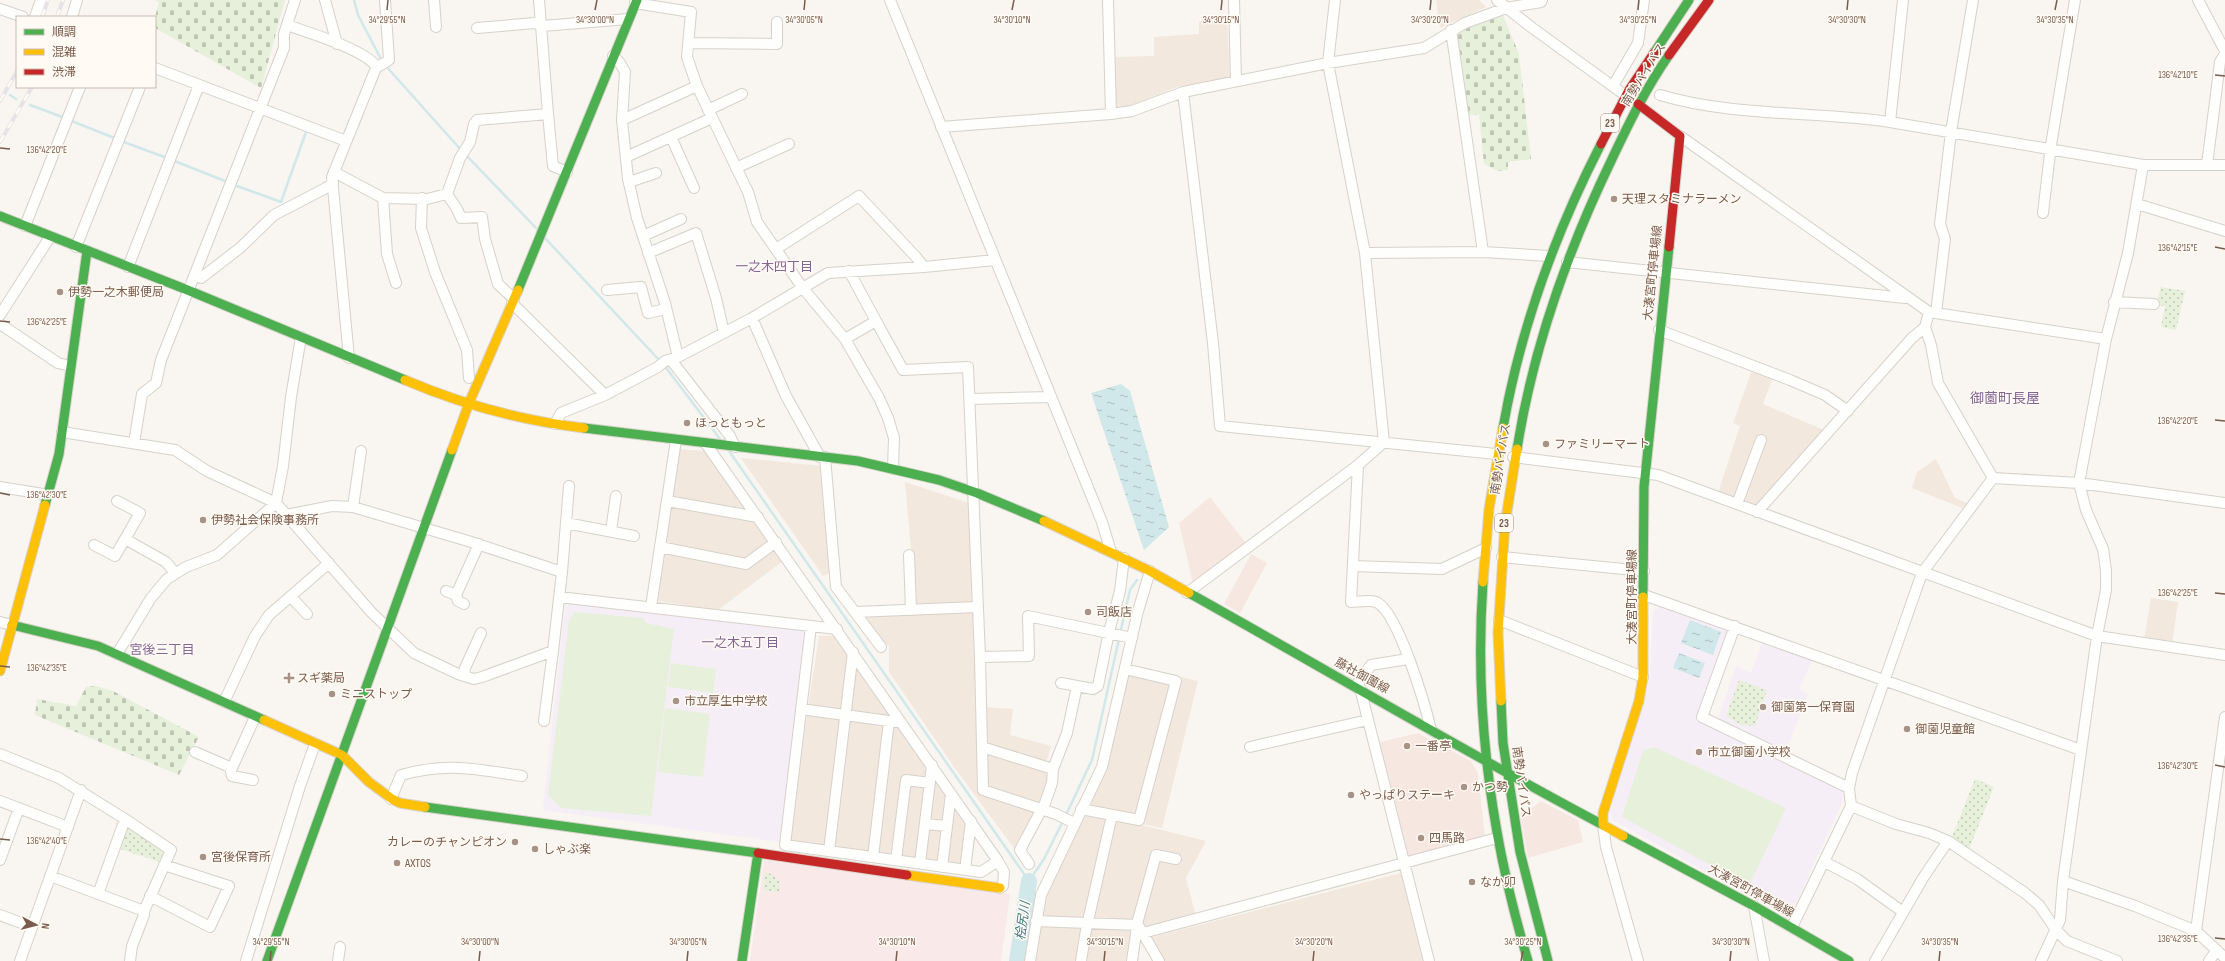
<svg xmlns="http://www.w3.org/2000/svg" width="2225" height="961" font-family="'Sofia Sans Condensed','Noto Sans JP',sans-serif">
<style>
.residential{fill:#f2e8de}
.commercial{fill:#f6e8e1}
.education{fill:#f6eef6}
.medical{fill:#fae9e9}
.green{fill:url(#green-dots)}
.cemetery{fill:url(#cemetery-stones)}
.pitch{fill:#e7f0db}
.water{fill:url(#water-ripples)}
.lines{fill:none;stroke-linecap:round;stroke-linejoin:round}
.stream{stroke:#d0e8ea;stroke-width:2.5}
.river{stroke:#d0e8ea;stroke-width:16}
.street-casing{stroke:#d7d1cb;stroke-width:12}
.fast-casing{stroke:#d9d2cb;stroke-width:11}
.slow-casing{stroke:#d9d2cb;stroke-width:11}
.jam-casing{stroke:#d9d2cb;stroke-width:11}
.street{stroke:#fefefd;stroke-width:10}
.fast{stroke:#4caf50;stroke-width:9}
.slow{stroke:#ffc107;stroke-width:9}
.jam{stroke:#c62828;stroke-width:9}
.rail-casing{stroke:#e6e3e7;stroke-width:4}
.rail{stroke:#fffaf3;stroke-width:2.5;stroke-dasharray:8;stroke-linecap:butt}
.ticks{fill:none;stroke:#7a5c4d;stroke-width:1.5}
.poi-dot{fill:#a69286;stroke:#fffaf3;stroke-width:1.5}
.labels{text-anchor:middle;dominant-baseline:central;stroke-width:3;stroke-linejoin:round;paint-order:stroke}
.shield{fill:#fffaf3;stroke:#a28b7f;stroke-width:1}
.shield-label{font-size:11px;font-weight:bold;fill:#7a5c4d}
.street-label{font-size:12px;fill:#7a5c4d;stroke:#fffaf3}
.poi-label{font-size:12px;fill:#7a5c4d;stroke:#fffaf3;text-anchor:start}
.neighbourhood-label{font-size:13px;fill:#846695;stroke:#fffaf3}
.water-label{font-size:13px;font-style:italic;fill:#437c86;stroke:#fffaf3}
.quarter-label{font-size:14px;fill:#846695;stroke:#fffaf3}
.ticks-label{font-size:10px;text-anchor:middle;fill:#7a5c4d;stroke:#fffaf3;stroke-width:3;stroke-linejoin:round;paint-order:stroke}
</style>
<defs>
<pattern id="green-dots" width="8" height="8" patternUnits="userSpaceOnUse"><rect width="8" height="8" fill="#e7f0db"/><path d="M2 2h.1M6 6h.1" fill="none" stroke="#c0c6b4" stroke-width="1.8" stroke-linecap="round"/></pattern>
<pattern id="cemetery-stones" width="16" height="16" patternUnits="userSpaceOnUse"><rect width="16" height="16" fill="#e7f0db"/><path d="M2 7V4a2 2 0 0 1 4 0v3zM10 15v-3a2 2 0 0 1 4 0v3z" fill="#c0c6b4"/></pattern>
<pattern id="water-ripples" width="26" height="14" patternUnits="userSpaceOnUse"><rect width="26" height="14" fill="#d0e8ea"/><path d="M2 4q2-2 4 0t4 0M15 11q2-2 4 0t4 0" fill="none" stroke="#aebfc0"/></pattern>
</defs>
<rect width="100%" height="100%" fill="#f9f5f0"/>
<!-- residential -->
<path class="residential" d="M1436,0H1479L1486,7L1440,28Z
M1227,19L1230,78L1179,86L1129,106L1116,107L1114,57L1154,56V37L1199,34V21Z
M1752,370L1773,377L1763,404L1824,430L1759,508L1718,493L1740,426L1733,423Z
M679,449L705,451L783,561L718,610L658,601Z
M741,458L822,466L830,573L823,576Z
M1936,459L1955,498L1969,504L1965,509L1912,488L1917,472Z
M905,482L969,503L974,603L916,606Z
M2151,598L2178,602L2172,645L2144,640Z
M976,610L981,792L1036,812L1016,851L954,767L889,672V645H883L861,615Z
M819,636H835L968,824L961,868L791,843L788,839Z
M1133,675L1169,684L1170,686L1136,815L1090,808L1088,805L1127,676Z
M1181,677L1198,681L1162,828L1142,824Z
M984,707L1013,709L1010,735L1051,746L1046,763L986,745Z
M984,751L1048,771V782L1039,807L986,788Z
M1090,814L1102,816L1106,823L1085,915L1082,919L1044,917L1041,914L1044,899L1081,819Z
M1117,819L1206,841L1186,878L1195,913L1145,927L1143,922L1094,919Z
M1401,873L1423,961H1164L1152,937Z
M1043,925L1079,927L1081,929L1077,961H1034L1039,928Z
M1093,928L1130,930L1133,934L1128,961H1085L1090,930Z"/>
<!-- commercial -->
<path class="commercial" d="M1210,497L1248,546L1194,588L1179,523Z
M1251,554L1267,563L1240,613L1224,604Z
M1418,733L1471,761L1478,773L1485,838L1407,860L1377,743Z
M1541,801L1578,820L1583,842L1528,858L1520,813L1531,809Z"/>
<!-- education -->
<path class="education" d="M573,602L806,629L780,842L543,810L565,607Z
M1661,605L1727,629V633L1696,717L1844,788L1843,801L1789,918L1613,820L1610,812L1650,677L1653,611Z
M1763,640L1813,657L1799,690L1808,694L1786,752L1718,719L1736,666L1751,673Z"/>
<!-- medical -->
<path class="medical" d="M764,860L1010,894L1001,961H750Z"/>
<!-- green -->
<path class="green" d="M2161,287L2185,291L2176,330L2161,327L2165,306L2156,305Z
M1739,680L1767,690L1755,726L1741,725L1726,716Z
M1975,779L1994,787L1969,849L1952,837Z
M129,827L161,848L164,854L160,862L117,848L124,830Z
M765,872L774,875L780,883L779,892L763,890Z"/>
<!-- cemetery -->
<path class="cemetery" d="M154,0H285L261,88L155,28V17L159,2Z
M1502,13L1519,54L1531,159L1508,162V170L1498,171L1484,164L1479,114L1467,116L1454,35L1458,30Z
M96,686L113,691L199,737L179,775L35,715L37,699L76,706L86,687Z"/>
<!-- pitch -->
<path class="pitch" d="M575,612L643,618L646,623L674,629L651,816L561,808L548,795L569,620Z
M671,663L716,669L713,693L668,687Z
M665,708L710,714L703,777L658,772Z
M1654,747L1786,808L1749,886L1622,817L1643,751Z"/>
<!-- water -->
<path class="water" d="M1121,384L1130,391L1169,527L1144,550L1091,393Z
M1690,620L1721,632L1713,655L1681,643Z
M1679,653L1705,663L1699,678L1673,668Z"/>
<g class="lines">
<!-- stream -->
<path class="stream" d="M354,0L358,15L382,61
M385,65L462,151
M10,95L16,99
M30,105L65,118
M69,120L117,139
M121,141L167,158
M465,154L538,230
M172,160L225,181
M237,186L281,202L306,132
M544,237L661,362
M664,365L720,439
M729,451L1029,881L1044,859L1063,821
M1120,634L1130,590L1137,580
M1065,817L1092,760L1119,639"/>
<!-- river -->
<path class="river" d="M1017,961L1029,881"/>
<defs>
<path id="street" d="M325,0L337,44
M434,0L436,27
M890,0L1102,522L1111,552
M1108,0L1111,114
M1234,0L1236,81
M1335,0L1328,63L1365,253L1384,442
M1497,0L1531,27L1629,98
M2198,0L2225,51
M635,3L691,12L687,57L697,86L748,192L757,222L802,287L845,339L879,398L888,418L894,438L893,469
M0,9L23,17
M35,17L41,0
M72,17L77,0
M287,25C309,33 364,49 377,67
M477,28L535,23L542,26L628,19
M1451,30L1483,252
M689,43L777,44V22
M613,56L620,63L625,72L622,120L628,179L637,218L665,303L678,357
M155,68L346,141
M1613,86L1638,43L1644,0
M1183,92L1213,343L1220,426L1496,454
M1660,95C1734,117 1814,111 1890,122L2143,165H2225
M708,110L742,94
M548,114L553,166L567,172
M622,120L697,86
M1890,122L1903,0
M941,127L1111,114L1132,111L1183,92L1328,63L1424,48L1465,23L1506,8L1541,2L1542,0
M1680,136L1929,312L2106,339
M671,137L694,188
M626,157L712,118
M2207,165L2220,62L2225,54
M736,168L789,144
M334,172L383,198L427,199L447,194
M629,182L656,173
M447,194L460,158L470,142L474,124L477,120L548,114L539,0
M447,194L457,209L461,218L482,217L485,239L498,284L514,299
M383,198L387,254L396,283
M422,198L421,228L435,272L467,350L469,378
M2137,204L2225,231
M2043,213L2051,145L2075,0
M25,226L80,87
M643,236L681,219
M76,247L140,87
M776,249L859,196L916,257L924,267
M648,253L696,233L716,298L724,333
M1365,253L1483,252L1549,256
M1567,262L1905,298
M128,267L199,85
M849,271L876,321
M195,276L201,278L240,248L274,215L326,188L333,183
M607,290L641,287L648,313L666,309
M2114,302L2154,304
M512,303L605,395
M1929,312L1925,327L1931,345L1938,383L1993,478
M1936,313L1945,239L1940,224L1951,132L1973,0
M0,315L50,237
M752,318L786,396L820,457
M0,324L58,363L70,366
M1659,330L1790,380L1825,395L1848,411
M845,339L876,321L903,370L968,367L980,657L983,790L1056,814L1074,823
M349,358L332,177L376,68L389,60L385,0
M671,360L730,436L735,447
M970,399L1051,397
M555,424L561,413L605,395L658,367L665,361L678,357L752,318L828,273L924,267L995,260
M62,432L175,450L207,471L276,503L372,613L414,653L458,674L474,679L482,677L553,651L562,572L468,541L353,507L332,506L286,515
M134,443L142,394L156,383L161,360L284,48V34L295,0
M706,444L998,861L1004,872L1003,886L1000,888
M825,457L836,587L881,647
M1513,457L1658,475L2097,636L2225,655
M1358,465L1351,602C1358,602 1372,599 1378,603C1399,616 1425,704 1431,730
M1993,478L2079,483L2225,503
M0,487L49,495
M117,501L140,513L125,539
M667,501L758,517
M1737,504L1761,440
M353,507L361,451
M1757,512L1912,338L1925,327
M566,523L634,536
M611,531L616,496
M94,545L115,556L125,539L166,562L175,573
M660,547L746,564L776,542
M909,555L911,610
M1502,557L1644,571
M1353,566L1442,569L1486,548
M562,572L569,486
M446,591L456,595L479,544
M1187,593L1358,465L1384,442
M456,595L458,601L464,604
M1644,595L2081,750
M291,597L307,614
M559,597L837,629
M651,607L676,440
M855,612L978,607
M1499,620L1643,677
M0,622L12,625
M811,626L785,845L981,872L998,861
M1735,626L1702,717L1849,788
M117,654L151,598L167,579L186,567L217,555L276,503L283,466L291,397L301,337
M980,657L1029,656L1028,616L1132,638
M464,676L465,668L481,633
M1061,683L1093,689L1098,686L1109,632L1120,591L1124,558
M1356,686L1371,665L1408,659
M1360,688L1429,961
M224,702L255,636L269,615L329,563
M801,709L896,722
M544,721L553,651
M982,747L1053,769
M1250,747L1368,720
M195,752L232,768L255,717
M0,754L59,778L125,819L171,850L144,911V915L132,946L130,961
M230,767L232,776L253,780
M391,799L401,775C448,762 475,769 522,776
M0,801L68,827
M1851,806L1896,824L1929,833L1948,841L2025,893L2039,905L2056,930L2067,941L2117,961
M1081,809L1139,820L1176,681L1125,669
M925,824L947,826
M1603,825L1606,847L1638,961
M829,851L853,652
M873,857L889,721
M0,860L19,808
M896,860L906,780L930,783
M1825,862L1857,879L1903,912
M920,863L932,765
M1029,864L1020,850L1045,803L1052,783L1053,769L1067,733L1077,686
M942,867L951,794
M965,870L971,821
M50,876L144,911
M2063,881L2135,906L2196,931L2225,958
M98,894L125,819
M150,896L210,927L229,886L164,865
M1754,906L1764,961
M0,915L32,927
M1036,921L1138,925L1159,961
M1792,927L1851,806L1849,788L1852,773L1922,573L1993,478
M2196,931L2225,717
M1143,933L1497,838
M20,961L81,790
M246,961L300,786L315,744
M338,961L340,947
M1030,961L1041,895L1102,767L1138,611L1150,571
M1081,961L1086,930L1112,815
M1132,961L1138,920L1156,855L1176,859
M1875,961L1923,878L1948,841
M2041,961L2060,920L2063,881L2097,636L2106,590V570L2103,549L2086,510L2079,483L2106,339L2128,253L2143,165
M2209,961L2217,950"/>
<path id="fast" d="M1654,53L1689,0
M0,216L190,291L405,380
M518,290L637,0
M584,428L858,461L939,480L977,493L1044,521
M1503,428C1520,330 1556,232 1601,144
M1517,449C1533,348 1568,250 1612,159C1629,123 1646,88 1669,55
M45,505L59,454L87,251
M1483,582C1474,710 1491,838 1528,961
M1189,593C1327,670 1463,751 1603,825
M1643,597L1644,487L1669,247
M12,625L98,646L264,720
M1501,701L1503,743L1520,852L1548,961
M425,807L758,853L742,961
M1623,836L1754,906L1849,961
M267,961L452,450"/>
<path id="slow" d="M405,380C461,404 523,421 584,428
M452,450L469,403L518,290
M1044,521L1150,571L1189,593
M1483,582L1489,509L1503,428
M0,671L45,505
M1501,701L1498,633L1505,524L1517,449
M264,720L342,755L369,782L392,799L400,803L425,807
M1623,836L1603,825V813L1639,701L1643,677V597
M907,875L1000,888"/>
<path id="jam" d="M1669,55L1709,0
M1638,104L1680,136L1669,247
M1601,144L1629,90L1654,53
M758,853L907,875"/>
</defs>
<!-- street casing -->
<use href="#street" class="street-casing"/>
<!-- fast casing -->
<use href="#fast" class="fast-casing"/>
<!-- slow casing -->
<use href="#slow" class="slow-casing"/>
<!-- jam casing -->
<use href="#jam" class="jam-casing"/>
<!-- street -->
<use href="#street" class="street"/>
<!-- fast -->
<use href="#fast" class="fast"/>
<!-- slow -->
<use href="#slow" class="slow"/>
<!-- jam -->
<use href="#jam" class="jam"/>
<defs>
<path id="rail" d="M42,17L48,0
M57,17L63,0
M0,101L17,71
M0,142L32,87"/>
</defs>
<!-- rail casing -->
<use href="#rail" class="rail-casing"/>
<!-- rail -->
<use href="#rail" class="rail"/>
</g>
<!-- ticks -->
<path class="ticks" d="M387,10L388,0M595,10L597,0M804,10L805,0M1012,10L1014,0M1221,10L1222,0M1430,10L1431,0M1638,10L1639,0M1847,10L1848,0M2055,10L2057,0M2215,75L2225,76M0,148L10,149M2215,247L2225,249M0,321L10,322M2215,420L2225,421M0,493L10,495M2215,593L2225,594M0,666L10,667M2215,765L2225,767M0,839L10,840M2215,938L2225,939M270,961L271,951M479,961L480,951M687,961L688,951M896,961L897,951M1104,961L1105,951M1313,961L1314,951M1521,961L1523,951M1730,961L1731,951M1939,961L1940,951"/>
<!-- markers -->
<g class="poi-dot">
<circle cx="1614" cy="199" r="4"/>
<circle cx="60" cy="292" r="4"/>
<circle cx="687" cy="423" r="4"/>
<circle cx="1546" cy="444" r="4"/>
<circle cx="203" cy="520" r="4"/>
<circle cx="1088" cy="612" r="4"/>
<path d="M287 672h4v4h4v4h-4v4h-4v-4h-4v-4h4z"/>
<circle cx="332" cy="694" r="4"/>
<circle cx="676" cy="701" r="4"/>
<circle cx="1763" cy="707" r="4"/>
<circle cx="1907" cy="729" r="4"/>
<circle cx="1407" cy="746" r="4"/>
<circle cx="1699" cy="752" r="4"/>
<circle cx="1464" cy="787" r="4"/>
<circle cx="1351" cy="795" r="4"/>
<circle cx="1421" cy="838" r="4"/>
<circle cx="515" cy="842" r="4"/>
<circle cx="535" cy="849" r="4"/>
<circle cx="203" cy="857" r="4"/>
<circle cx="397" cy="863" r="4"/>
<circle cx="1472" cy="882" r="4"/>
</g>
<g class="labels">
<!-- shield labels -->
<g class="shield">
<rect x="1601" y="114" width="18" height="18" rx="3"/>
<rect x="1495" y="514" width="18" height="18" rx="3"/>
</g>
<g class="shield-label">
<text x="1610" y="123">23</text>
<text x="1504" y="523">23</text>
</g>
<!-- street labels -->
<g class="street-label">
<text transform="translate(1644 75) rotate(-58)">南勢バイパス</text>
<text transform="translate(1653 273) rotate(-84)">大湊宮町停車場線</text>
<text transform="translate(1501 459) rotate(-81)">南勢バイパス</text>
<text transform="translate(1632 597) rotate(-90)">大湊宮町停車場線</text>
<text transform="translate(1362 676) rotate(29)">藤社御薗線</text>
<text transform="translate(1521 782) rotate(82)">南勢バイパス</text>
<text transform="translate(1751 891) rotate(29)">大湊宮町停車場線</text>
</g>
<!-- poi labels -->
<g class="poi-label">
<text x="1622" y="199">天理スタミナラーメン</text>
<text x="68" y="292">伊勢一之木郵便局</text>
<text x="695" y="423">ほっともっと</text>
<text x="1554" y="444">ファミリーマート</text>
<text x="211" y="520">伊勢社会保険事務所</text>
<text x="1096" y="612">司飯店</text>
<text x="297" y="678">スギ薬局</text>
<text x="340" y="694">ミニストップ</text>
<text x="684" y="701">市立厚生中学校</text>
<text x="1771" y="707">御薗第一保育園</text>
<text x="1915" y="729">御薗児童館</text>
<text x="1415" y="746">一番亭</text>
<text x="1707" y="752">市立御薗小学校</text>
<text x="1472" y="787">かつ勢</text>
<text x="1359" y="795">やっぱりステーキ</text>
<text x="1429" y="838">四馬路</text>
<text x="507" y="842" text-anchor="end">カレーのチャンピオン</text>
<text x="543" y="849">しゃぶ楽</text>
<text x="211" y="857">宮後保育所</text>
<text x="405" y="863">AXTOS</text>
<text x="1480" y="882">なか卯</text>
</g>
<!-- neighbourhood labels -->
<g class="neighbourhood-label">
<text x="774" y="267">一之木四丁目</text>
<text x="740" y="643">一之木五丁目</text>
<text x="162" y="650">宮後三丁目</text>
</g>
<!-- water labels -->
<g class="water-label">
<text transform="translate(1023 921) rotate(-82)">桧尻川</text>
</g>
<!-- quarter labels -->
<g class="quarter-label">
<text x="2005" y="398">御薗町長屋</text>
</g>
</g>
<g class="ticks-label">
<text x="387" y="23">34°29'55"N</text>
<text x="595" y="23">34°30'00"N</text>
<text x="804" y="23">34°30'05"N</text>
<text x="1012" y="23">34°30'10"N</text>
<text x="1221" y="23">34°30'15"N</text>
<text x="1430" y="23">34°30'20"N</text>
<text x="1638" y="23">34°30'25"N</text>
<text x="1847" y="23">34°30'30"N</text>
<text x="2055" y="23">34°30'35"N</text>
<text x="2178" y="78">136°42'10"E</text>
<text x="47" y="153">136°42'20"E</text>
<text x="2178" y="251">136°42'15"E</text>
<text x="47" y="325">136°42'25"E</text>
<text x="2178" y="424">136°42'20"E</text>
<text x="47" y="498">136°42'30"E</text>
<text x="2178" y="596">136°42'25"E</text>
<text x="47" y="671">136°42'35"E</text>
<text x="2178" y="769">136°42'30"E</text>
<text x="47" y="844">136°42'40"E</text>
<text x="2178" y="942">136°42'35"E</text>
<text x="271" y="945">34°29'55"N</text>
<text x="480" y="945">34°30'00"N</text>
<text x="688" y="945">34°30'05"N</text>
<text x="897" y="945">34°30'10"N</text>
<text x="1105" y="945">34°30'15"N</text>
<text x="1314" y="945">34°30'20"N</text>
<text x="1523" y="945">34°30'25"N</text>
<text x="1731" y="945">34°30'30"N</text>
<text x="1940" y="945">34°30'35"N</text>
</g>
<!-- legend -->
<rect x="16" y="16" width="140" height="72" fill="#fffaf3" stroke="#cabbb1"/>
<rect x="24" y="29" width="20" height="6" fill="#4caf50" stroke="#cabbb1"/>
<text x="52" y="36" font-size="12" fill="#7a5c4d">順調</text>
<rect x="24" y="49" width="20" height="6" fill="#ffc107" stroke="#cabbb1"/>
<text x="52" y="56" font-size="12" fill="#7a5c4d">混雑</text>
<rect x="24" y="69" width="20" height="6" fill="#c62828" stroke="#cabbb1"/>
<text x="52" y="76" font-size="12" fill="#7a5c4d">渋滞</text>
<!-- north arrow -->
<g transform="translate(36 925) rotate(97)" stroke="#fffaf3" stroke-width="3" paint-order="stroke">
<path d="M0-3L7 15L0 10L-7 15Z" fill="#7a5c4d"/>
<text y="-6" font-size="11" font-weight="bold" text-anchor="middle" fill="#7a5c4d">N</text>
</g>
</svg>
